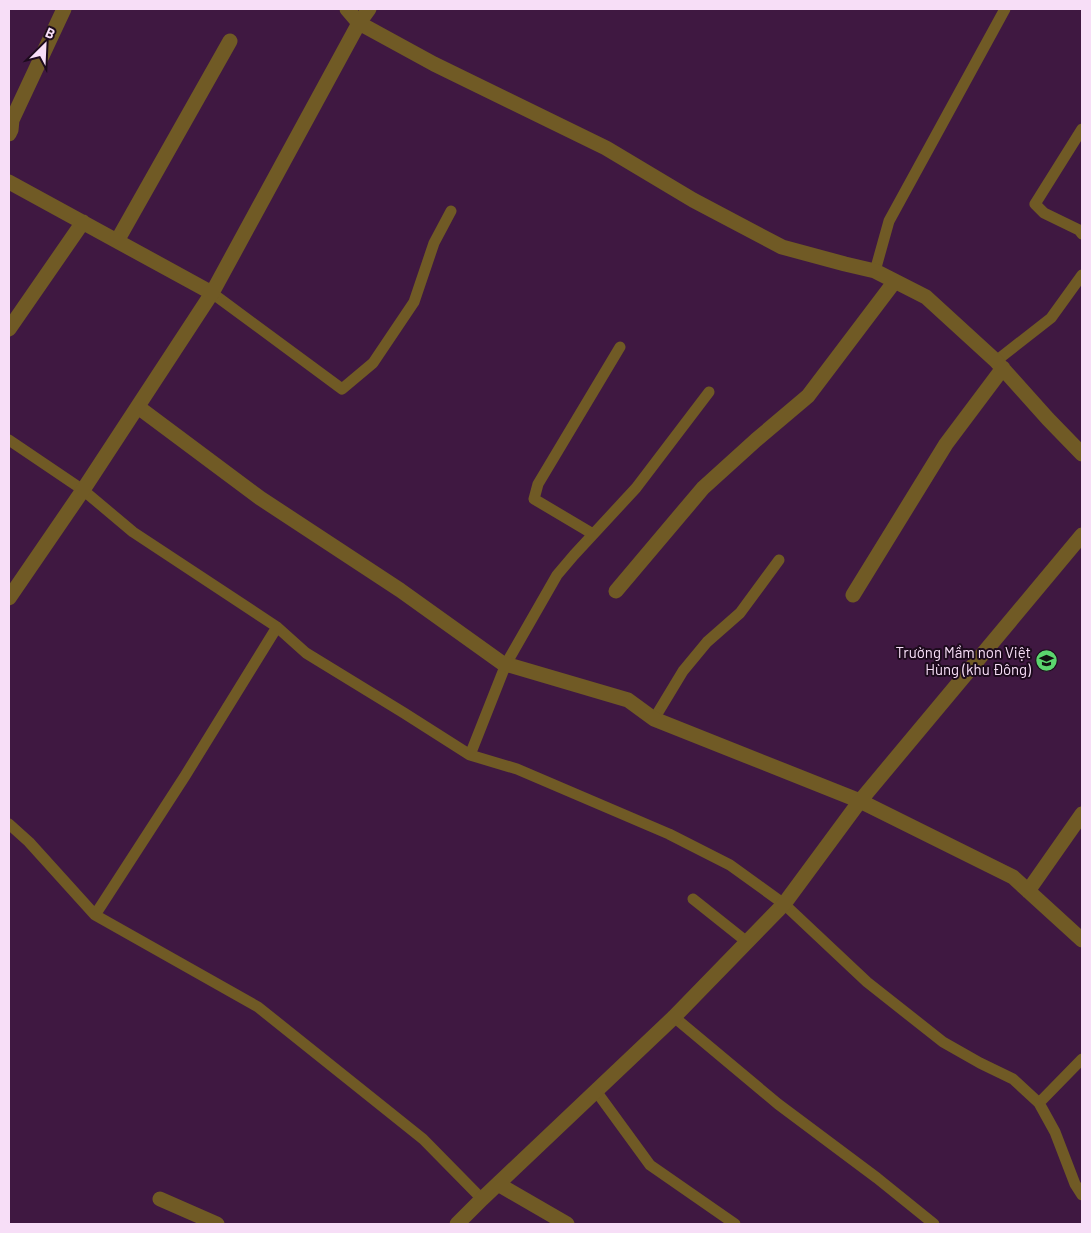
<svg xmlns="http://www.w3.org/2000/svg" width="1091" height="1233" font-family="Barlow,sans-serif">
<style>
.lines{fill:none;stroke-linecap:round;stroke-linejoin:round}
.lane{stroke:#705a25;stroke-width:11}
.street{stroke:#705a25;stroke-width:15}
.labels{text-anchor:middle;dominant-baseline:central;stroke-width:4;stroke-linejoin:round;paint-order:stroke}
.poi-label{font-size:15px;fill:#f7def7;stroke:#1d0b1d;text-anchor:end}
</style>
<rect width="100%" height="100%" fill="#3f1841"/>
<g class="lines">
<!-- lane -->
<path class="lane" d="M1082,129L1035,204L1044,213L1079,230L1082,234
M875,271L889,221L1005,9
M212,293L342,389L373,363L414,302L434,243L451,211
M996,361L1051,318L1082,275
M9,440L83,490L133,532L277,627L306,653L404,713L470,755L517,769L669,834L730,865L784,904L867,982L943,1042L980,1063L1013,1079L1039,1103L1055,1132L1075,1184L1082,1195
M593,534L534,499L538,484L620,347
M654,719L683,671L707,642L740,613L779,560
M470,755L506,664L557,575L574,555L636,488L709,392
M9,824L29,842L95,915L258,1007L423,1139L482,1199
M693,899L747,942
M95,915L185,776L277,627
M674,1017L778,1104L877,1178L934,1224
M596,1091L650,1165L735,1224
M1039,1103L1082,1059"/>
<!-- street -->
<path class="street" d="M347,9L359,23L434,64L606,148L693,200L782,247L845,264L875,271L926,297L996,361L1048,419L1082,454
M9,134L11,130L12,120L64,9
M9,182L212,293
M117,241L230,41
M9,329L83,222
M138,407L260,498L400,590L502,663L628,700L654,719L860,801L1013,877L1082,940
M616,591L703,488L756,440L808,396L895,281
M853,595L946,444L1003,368
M9,598L83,490L212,293L359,23L369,9
M1028,891L1082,814
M498,1184L567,1224
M160,1199L217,1224
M457,1224L482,1199L674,1017L784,904L860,801L1082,535"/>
</g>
<!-- icons -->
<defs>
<symbol id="school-disc" viewBox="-11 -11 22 22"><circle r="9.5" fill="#5bd56e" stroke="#1d0b1d"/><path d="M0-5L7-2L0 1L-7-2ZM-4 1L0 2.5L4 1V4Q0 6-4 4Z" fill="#111"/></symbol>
</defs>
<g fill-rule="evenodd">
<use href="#school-disc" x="1034" y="648" width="25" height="25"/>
</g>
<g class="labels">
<!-- poi labels -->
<g class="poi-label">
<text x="1031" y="652">Trường Mầm non Việt<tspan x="1031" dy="17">Hùng (khu Đông)</tspan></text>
</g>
</g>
<!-- border -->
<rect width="1091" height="1233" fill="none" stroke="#f7def7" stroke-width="20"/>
<!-- north arrow -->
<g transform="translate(45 45) rotate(24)" stroke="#1d0b1d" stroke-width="4" paint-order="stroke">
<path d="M0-4L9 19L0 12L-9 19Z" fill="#f7def7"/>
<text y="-8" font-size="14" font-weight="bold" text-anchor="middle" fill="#f7def7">B</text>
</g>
</svg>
